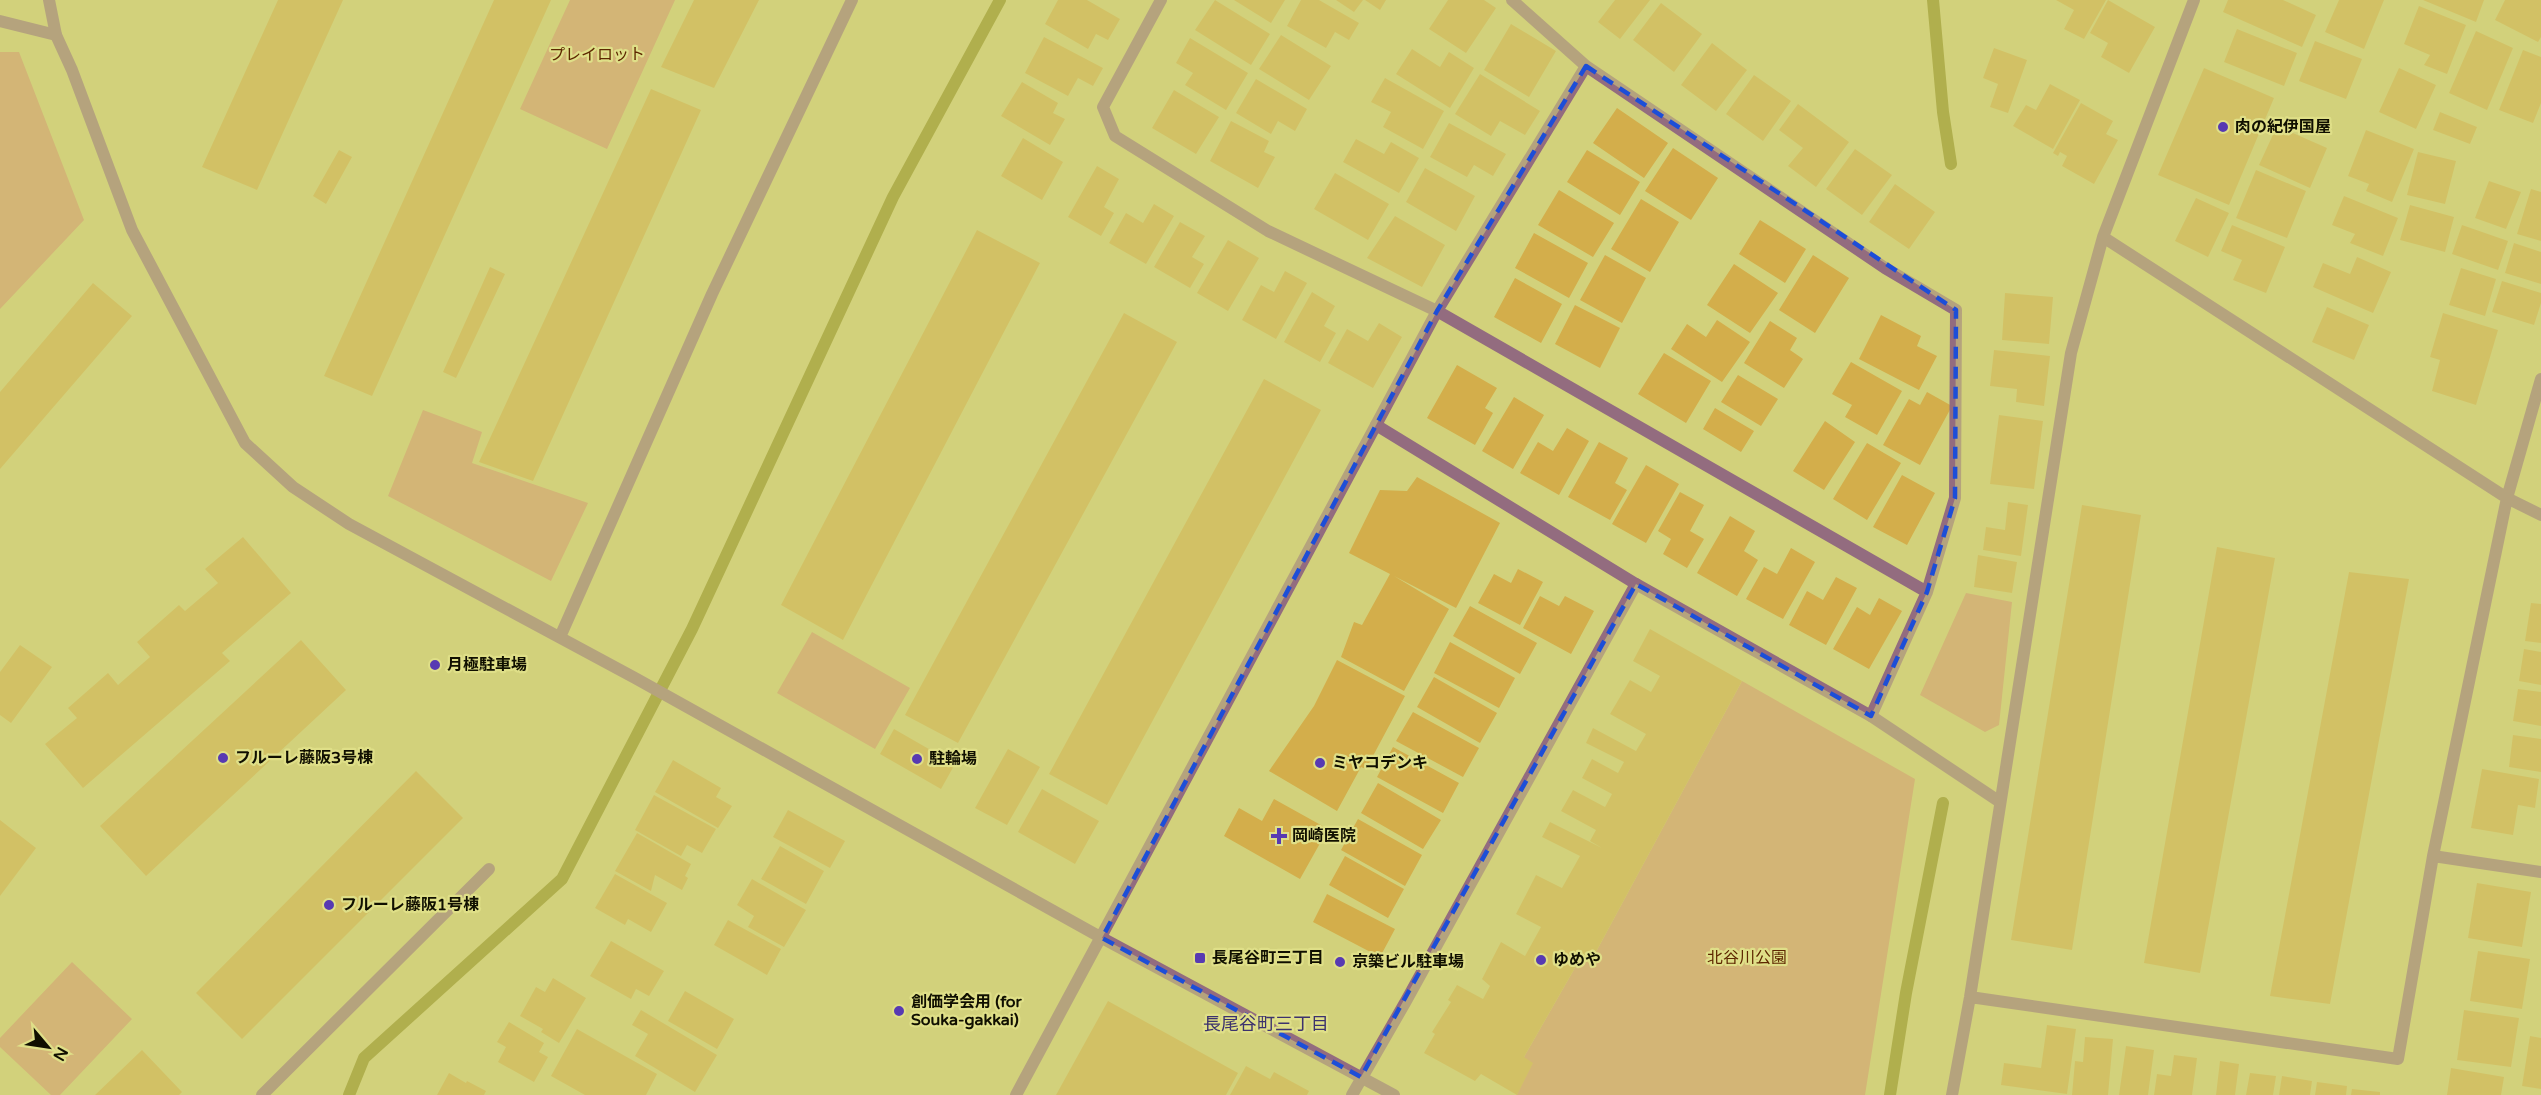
<svg xmlns="http://www.w3.org/2000/svg" width="2541" height="1095" font-family="'Varela Round','Noto Sans JP',sans-serif">
<style>
.green{fill:#d49270}
.lines{fill:none;stroke-linecap:round;stroke-linejoin:round}
.stream{stroke:#888514;stroke-width:12}
.building{fill:#d3ae4b}
.minor{stroke:#936c7f;stroke-width:12}
.tertiary{stroke:#936c7f;stroke-width:12}
.marked{fill:none;stroke:#1d4ed8;stroke-width:4.5;stroke-dasharray:12 8;stroke-linejoin:round}
.poi-dot{fill:#573ab2;stroke:#dfdf88;stroke-width:2}
.labels{text-anchor:middle;dominant-baseline:central;stroke-width:4.5;stroke-linejoin:round;paint-order:stroke}
.park-label{font-size:16px;fill:#5e2701;stroke:#dfdf88}
.poi-label{font-size:16px;font-weight:bold;fill:#100f00;stroke:#dfdf88;text-anchor:start}
.neighbourhood-label{font-size:18px;fill:#3c326d;stroke:#dfdf88}
</style>
<rect width="100%" height="100%" fill="#d2d17b"/>
<!-- green -->
<path class="green" d="M570,0H675L607,149L520,109Z
M0,52H19L84,220L0,309Z
M423,410L482,432L472,463L588,503L551,581L388,496Z
M1966,593L2012,602L1999,725L1985,732L1920,695Z
M812,632L910,688L875,749L777,693Z
M1742,681L1915,779L1865,1095H1517L1524,1057L1580,959L1590,963Z
M72,962L132,1019L60,1095H51L0,1047V1038Z"/>
<g class="lines">
<!-- stream -->
<path class="stream" d="M1933,0L1943,112L1951,164
M349,1095L364,1058L562,879L692,629L893,197L1000,0
M1890,1095L1906,993L1943,803"/>
</g>
<!-- building -->
<path class="building" d="M278,0H343L257,190L202,167Z
M494,0H551L372,396L324,376Z
M694,0H759L714,88L661,67Z
M1058,0H1087L1120,19L1108,40L1096,34L1088,49L1045,24Z
M1215,0L1270,34L1251,65L1195,30Z
M1234,0H1285L1271,23Z
M1301,0H1319L1359,23L1349,40L1335,32L1326,48L1287,26Z
M1336,0H1363L1354,12Z
M1365,0H1386L1380,10Z
M1448,0H1484L1496,8L1466,53L1429,29Z
M1615,0H1650L1620,39L1598,22Z
M2056,0H2106L2084,39L2064,29L2074,10Z
M2108,0L2155,27L2129,73L2101,57L2108,43L2090,33Z
M2228,0H2283L2316,15L2302,47L2223,12Z
M2339,0H2384L2364,49L2325,32Z
M2423,0H2484L2476,22Z
M2505,0H2541V37L2538,42L2495,20Z
M1661,3L1702,34L1674,72L1633,40Z
M2419,6L2466,25L2447,74L2424,65L2430,55L2404,44Z
M1511,24L1556,51L1529,97L1484,70Z
M2237,29L2297,53L2284,86L2224,62Z
M2476,31L2513,48L2487,110L2449,93Z
M1281,35L1331,66L1309,100L1259,69Z
M1044,37L1103,68L1093,86L1078,78L1068,96L1025,73Z
M1190,38L1248,73L1226,110L1185,85L1193,73L1176,63Z
M2315,41L2362,59L2346,99L2299,81Z
M1712,43L1747,70L1716,111L1681,85Z
M1994,48L2027,60L2008,113L1990,107L1998,84L1983,78Z
M1412,49L1440,67L1449,52L1474,68L1450,108L1396,74Z
M2523,50L2541,57V103L2533,123L2499,110Z
M2204,68L2274,98L2229,205L2158,175Z
M2399,68L2436,85L2416,129L2379,112Z
M1480,74L1540,111L1525,135L1500,121L1491,136L1455,114Z
M1754,75L1791,101L1763,141L1726,114Z
M1385,78L1444,111L1423,149L1383,127L1391,112L1371,102Z
M1256,79L1307,109L1295,131L1278,121L1271,134L1236,113Z
M1022,82L1058,103L1053,113L1065,119L1050,145L1001,116Z
M2050,84L2080,100L2053,149L2013,126L2026,105L2036,110Z
M651,89L701,110L533,481L479,462Z
M1174,90L1219,117L1196,154L1152,128Z
M2081,103L2113,121L2106,134L2118,140L2094,184L2062,166L2067,156L2060,152L2058,156L2053,153Z
M1798,104L1849,142L1816,187L1788,166L1803,148L1779,130Z
M1617,108L1668,143L1644,178L1593,143Z
M2440,112L2477,127L2470,144L2433,130Z
M1231,121L1269,141L1264,152L1275,157L1258,188L1210,161Z
M1449,123L1506,154L1493,176L1474,165L1467,177L1430,157Z
M2277,126L2327,148L2310,188L2259,165Z
M2366,130L2414,149L2392,202L2366,191L2369,184L2348,176Z
M1023,138L1063,162L1042,200L1001,176Z
M1356,139L1384,154L1391,142L1419,158L1399,193L1343,162Z
M1673,148L1718,178L1691,220L1645,191Z
M1855,149L1892,175L1862,215L1826,189Z
M339,150L352,157L326,204L313,196Z
M1587,150L1640,182L1620,215L1567,182Z
M2418,152L2456,161L2445,204L2407,195Z
M1097,166L1119,179L1104,207L1114,213L1101,236L1068,217Z
M1425,168L1475,196L1456,231L1406,202Z
M2256,170L2306,191L2287,238L2236,218Z
M1335,173L1389,204L1368,240L1314,209Z
M2489,181L2521,192L2506,229L2475,218Z
M1895,184L1935,212L1909,249L1869,222Z
M2531,189L2541,192V241L2517,234Z
M1559,190L1614,223L1593,257L1538,225Z
M2344,196L2398,218L2383,256L2350,243L2355,234L2332,225Z
M2196,198L2229,213L2208,257L2175,241Z
M1641,199L1679,222L1650,272L1611,249Z
M1154,204L1174,216L1146,264L1109,243L1126,213L1143,223Z
M2410,205L2454,217L2445,252L2400,240Z
M1395,216L1445,245L1422,287L1367,258Z
M1760,220L1806,249L1785,283L1739,254Z
M1180,222L1205,236L1192,257L1204,264L1190,288L1154,267Z
M2232,225L2285,247L2266,293L2233,280L2242,260L2221,251Z
M2462,225L2508,241L2498,270L2452,254Z
M977,230L1040,263L843,640L781,605Z
M1534,233L1588,263L1569,298L1515,268Z
M1228,240L1259,258L1228,311L1197,293Z
M2514,243L2541,252V284L2505,273Z
M1605,255L1646,278L1622,323L1580,300Z
M1813,255L1849,278L1815,333L1779,310Z
M2357,257L2391,272L2373,313L2313,287L2323,263L2350,274Z
M1734,264L1778,293L1750,333L1707,305Z
M490,267L505,274L456,378L443,372Z
M2461,268L2496,279L2485,316L2449,305Z
M1285,271L1307,283L1276,339L1242,320L1261,285L1274,292Z
M1515,278L1562,304L1541,343L1494,317Z
M2502,281L2541,293V303L2534,325L2492,312Z
M93,283L132,316L0,469V392Z
M1312,292L1335,306L1324,326L1336,333L1320,362L1284,342Z
M2005,293L2053,297L2049,344L2002,340Z
M1575,305L1620,328L1600,368L1555,344Z
M2327,307L2369,325L2354,360L2312,342Z
M1124,313L1177,342L958,743L905,715Z
M2443,313L2498,330L2476,405L2432,391L2440,360L2430,357Z
M1881,315L1921,336L1917,346L1937,356L1919,390L1859,359Z
M1717,320L1750,342L1722,382L1671,349L1687,324L1706,337Z
M1770,321L1797,338L1790,350L1803,359L1784,388L1744,363Z
M1379,323L1402,337L1373,388L1328,363L1347,329L1368,341Z
M1994,350L2050,356L2044,406L2016,402L2017,389L1990,386Z
M1664,353L1711,381L1686,423L1638,394Z
M1851,362L1902,391L1877,435L1845,417L1852,405L1832,394Z
M1457,365L1497,388L1485,408L1493,413L1475,445L1427,418Z
M1738,375L1778,399L1761,426L1721,402Z
M1264,379L1321,410L1107,805L1049,774Z
M1927,392L1952,406L1920,465L1883,445L1909,399L1920,405Z
M1514,397L1544,415L1513,469L1482,451Z
M1715,408L1754,431L1741,452L1703,429Z
M1999,415L2043,421L2034,489L1990,484Z
M1825,421L1855,442L1824,490L1793,471Z
M1567,428L1589,441L1559,495L1520,473L1538,442L1553,451Z
M1599,442L1628,458L1615,483L1627,490L1610,520L1568,497Z
M1867,443L1901,463L1867,520L1833,499Z
M1646,465L1679,484L1646,543L1612,524Z
M1902,475L1935,493L1907,545L1873,527Z
M1417,477L1500,523L1456,608L1394,576L1449,609L1404,691L1341,657L1354,622L1362,625L1390,574L1349,553L1380,490L1407,491Z
M1680,492L1704,505L1690,531L1704,539L1687,568L1663,554L1671,539L1658,531Z
M2008,502L2028,505L2021,556L1983,550L1986,527L2005,530Z
M2082,505L2141,515L2072,950L2011,940Z
M1730,516L1755,531L1744,551L1758,560L1737,596L1697,573Z
M243,537L291,593L222,653L230,661L83,788L45,744L77,718L68,708L108,673L118,685L150,657L137,642L179,605L185,611L218,583L205,569Z
M2217,547L2275,558L2200,973L2144,963Z
M1791,548L1815,562L1783,619L1746,599L1764,567L1777,574Z
M1978,555L2017,562L2012,593L1974,587Z
M1518,569L1543,582L1520,625L1478,603L1494,574L1511,583Z
M2349,572L2409,579L2330,1004L2270,996Z
M1836,577L1857,588L1826,645L1789,625L1807,591L1823,600Z
M1540,596L1559,606L1565,596L1594,611L1571,654L1523,628Z
M1879,598L1902,611L1869,669L1833,649L1857,607L1870,615Z
M2531,603L2541,604V643L2525,641Z
M1470,606L1537,643L1520,674L1453,636Z
M1650,629L1742,681L1590,963L1580,959L1524,1057L1533,1063L1517,1095L1481,1074L1475,1081L1424,1053L1435,1034L1432,1032L1451,1002L1448,1000L1457,985L1483,999L1490,986L1482,979L1501,942L1525,956L1541,927L1516,914L1536,875L1562,888L1580,856L1542,837L1550,822L1602,848L1590,841L1596,830L1561,811L1573,790L1605,807L1612,794L1582,778L1592,759L1618,773L1624,762L1586,743L1593,728L1636,751L1646,734L1610,714L1630,680L1651,692L1660,676L1633,661Z
M301,640L346,690L146,876L100,826Z
M1450,642L1515,678L1499,708L1434,673Z
M20,645L52,667L11,723L0,715V672Z
M2524,649L2541,652V685L2519,681Z
M1337,660L1405,696L1366,769L1361,767L1337,811L1269,771L1314,706Z
M1434,677L1497,713L1480,743L1417,707Z
M2518,689L2541,692V726L2513,721Z
M1413,712L1479,748L1463,777L1396,741Z
M894,729L955,764L941,789L880,754Z
M2513,735L2541,739V772L2509,767Z
M1393,747L1459,783L1443,813L1377,777Z
M1008,749L1040,767L1007,825L975,808Z
M673,760L721,788L716,797L732,806L718,828L655,792Z
M2482,769L2539,779L2535,808L2518,805L2513,835L2471,828Z
M416,771L463,818L242,1039L196,993Z
M1378,783L1441,820L1423,849L1361,813Z
M1042,789L1099,821L1075,864L1018,832Z
M654,795L716,829L702,853L687,845L681,856L635,830Z
M1274,799L1328,829L1300,879L1224,836L1239,808L1262,821Z
M788,810L845,841L830,868L773,837Z
M1358,819L1422,855L1405,886L1341,850Z
M0,820L36,848L0,896Z
M637,833L691,864L685,876L688,878L682,890L655,875L651,891L615,871Z
M780,846L824,871L806,904L761,879Z
M1345,856L1404,889L1388,918L1329,885Z
M615,874L667,903L651,932L628,919L625,925L595,908Z
M752,879L806,910L784,947L748,927L754,916L737,905Z
M2477,883L2531,892L2522,947L2468,938Z
M1327,894L1395,929L1380,957L1313,922Z
M728,920L781,949L767,975L714,945Z
M611,941L664,971L649,996L636,989L631,999L590,976Z
M2478,951L2530,959L2522,1009L2470,1001Z
M553,978L586,998L559,1043L541,1032L543,1029L520,1016L536,987L545,992Z
M685,991L734,1019L717,1049L668,1021Z
M1108,1001L1238,1073L1226,1095H1056Z
M641,1010L717,1055L695,1092L635,1056L648,1034L632,1025Z
M2464,1010L2519,1018L2511,1067L2457,1060Z
M509,1022L544,1043L539,1052L548,1057L534,1082L498,1062L506,1047L497,1042Z
M2047,1025L2076,1029L2067,1094L2001,1085L2004,1063L2041,1068Z
M577,1029L657,1074L646,1095H585L551,1076Z
M2530,1036L2541,1038V1089L2522,1086Z
M2085,1037L2113,1039L2108,1095H2072L2075,1061L2083,1062Z
M2126,1046L2154,1050L2148,1095H2119Z
M142,1050L182,1092L179,1095H95Z
M2174,1055L2197,1058L2192,1095H2154L2157,1074L2171,1076Z
M2220,1061L2239,1064L2235,1095H2216Z
M1246,1066L1270,1079L1274,1072L1309,1091L1307,1095H1230Z
M2451,1068L2504,1077L2501,1095H2447Z
M449,1073L466,1083L467,1081L486,1091L484,1095H437Z
M2250,1073L2276,1076L2273,1095H2246Z
M2282,1076L2312,1081L2310,1095H2279Z
M2317,1082L2347,1086L2346,1095H2315Z
M2352,1089L2380,1092V1095H2351Z"/>
<g class="lines">
<!-- minor -->
<path class="minor" d="M1161,0L1103,107L1115,136L1268,231L1437,311L1927,592
M1512,0L1586,66L1885,268L1956,310L1955,498L1927,592L1871,716
M0,21L56,35
M2103,237L2507,498L2541,515
M1376,425L1437,311L1586,66
M2433,856L2541,872
M1970,997L2398,1059L2433,856L2507,498L2541,379
M262,1095L489,869
M1352,1095L1406,1001L1636,584
M1952,1095L1970,997L2071,353L2103,237L2194,0"/>
<!-- tertiary -->
<path class="tertiary" d="M49,0L56,35L72,70L132,230L245,443L293,487L349,524L635,678L1102,938L1394,1095
M560,637L712,294L852,0
M1016,1095L1376,425L1636,584L1871,716L2000,802"/>
</g>
<!-- marked area -->
<path d="M0 0H2541V1095H0ZM1586,66L1956,310L1955,498L1927,592L1871,716L1636,584L1361,1077L1102,938L1437,311Z" fill="#d2d17b" fill-opacity=".55" fill-rule="evenodd"/>
<path class="marked" d="M1586,66L1956,310L1955,498L1927,592L1871,716L1636,584L1361,1077L1102,938L1437,311Z"/>
<!-- markers -->
<g class="poi-dot">
<circle cx="2223" cy="127" r="6"/>
<circle cx="435" cy="665" r="6"/>
<circle cx="223" cy="758" r="6"/>
<circle cx="917" cy="759" r="6"/>
<circle cx="1320" cy="763" r="6"/>
<path d="M1276 827h6v6h6v6h-6v6h-6v-6h-6v-6h6z"/>
<circle cx="329" cy="905" r="6"/>
<rect x="1194" y="952" width="12" height="12" rx="3"/>
<circle cx="1541" cy="960" r="6"/>
<circle cx="1340" cy="962" r="6"/>
<circle cx="899" cy="1011" r="6"/>
</g>
<g class="labels">
<!-- park labels -->
<g class="park-label">
<text x="597" y="55">プレイロット</text>
<text x="1747" y="958">北谷川公園</text>
</g>
<!-- poi labels -->
<g class="poi-label">
<text x="2235" y="127">肉の紀伊国屋</text>
<text x="447" y="665">月極駐車場</text>
<text x="235" y="758">フルーレ藤阪3号棟</text>
<text x="929" y="759">駐輪場</text>
<text x="1332" y="763">ミヤコデンキ</text>
<text x="1292" y="836">岡崎医院</text>
<text x="341" y="905">フルーレ藤阪1号棟</text>
<text x="1212" y="958">長尾谷町三丁目</text>
<text x="1553" y="960">ゆめや</text>
<text x="1352" y="962">京築ビル駐車場</text>
<text x="911" y="1002">創価学会用 (for<tspan x="911" dy="18">Souka-gakkai)</tspan></text>
</g>
<!-- neighbourhood labels -->
<g class="neighbourhood-label">
<text x="1266" y="1024">長尾谷町三丁目</text>
</g>
</g>
<!-- north arrow -->
<g transform="translate(48 1047) rotate(119)" stroke="#dfdf88" stroke-width="4.5" paint-order="stroke">
<path d="M0-4.5L10 22L0 15L-10 22Z" fill="#100f00"/>
<text y="-9" font-size="16" font-weight="bold" text-anchor="middle" fill="#100f00">N</text>
</g>
</svg>
